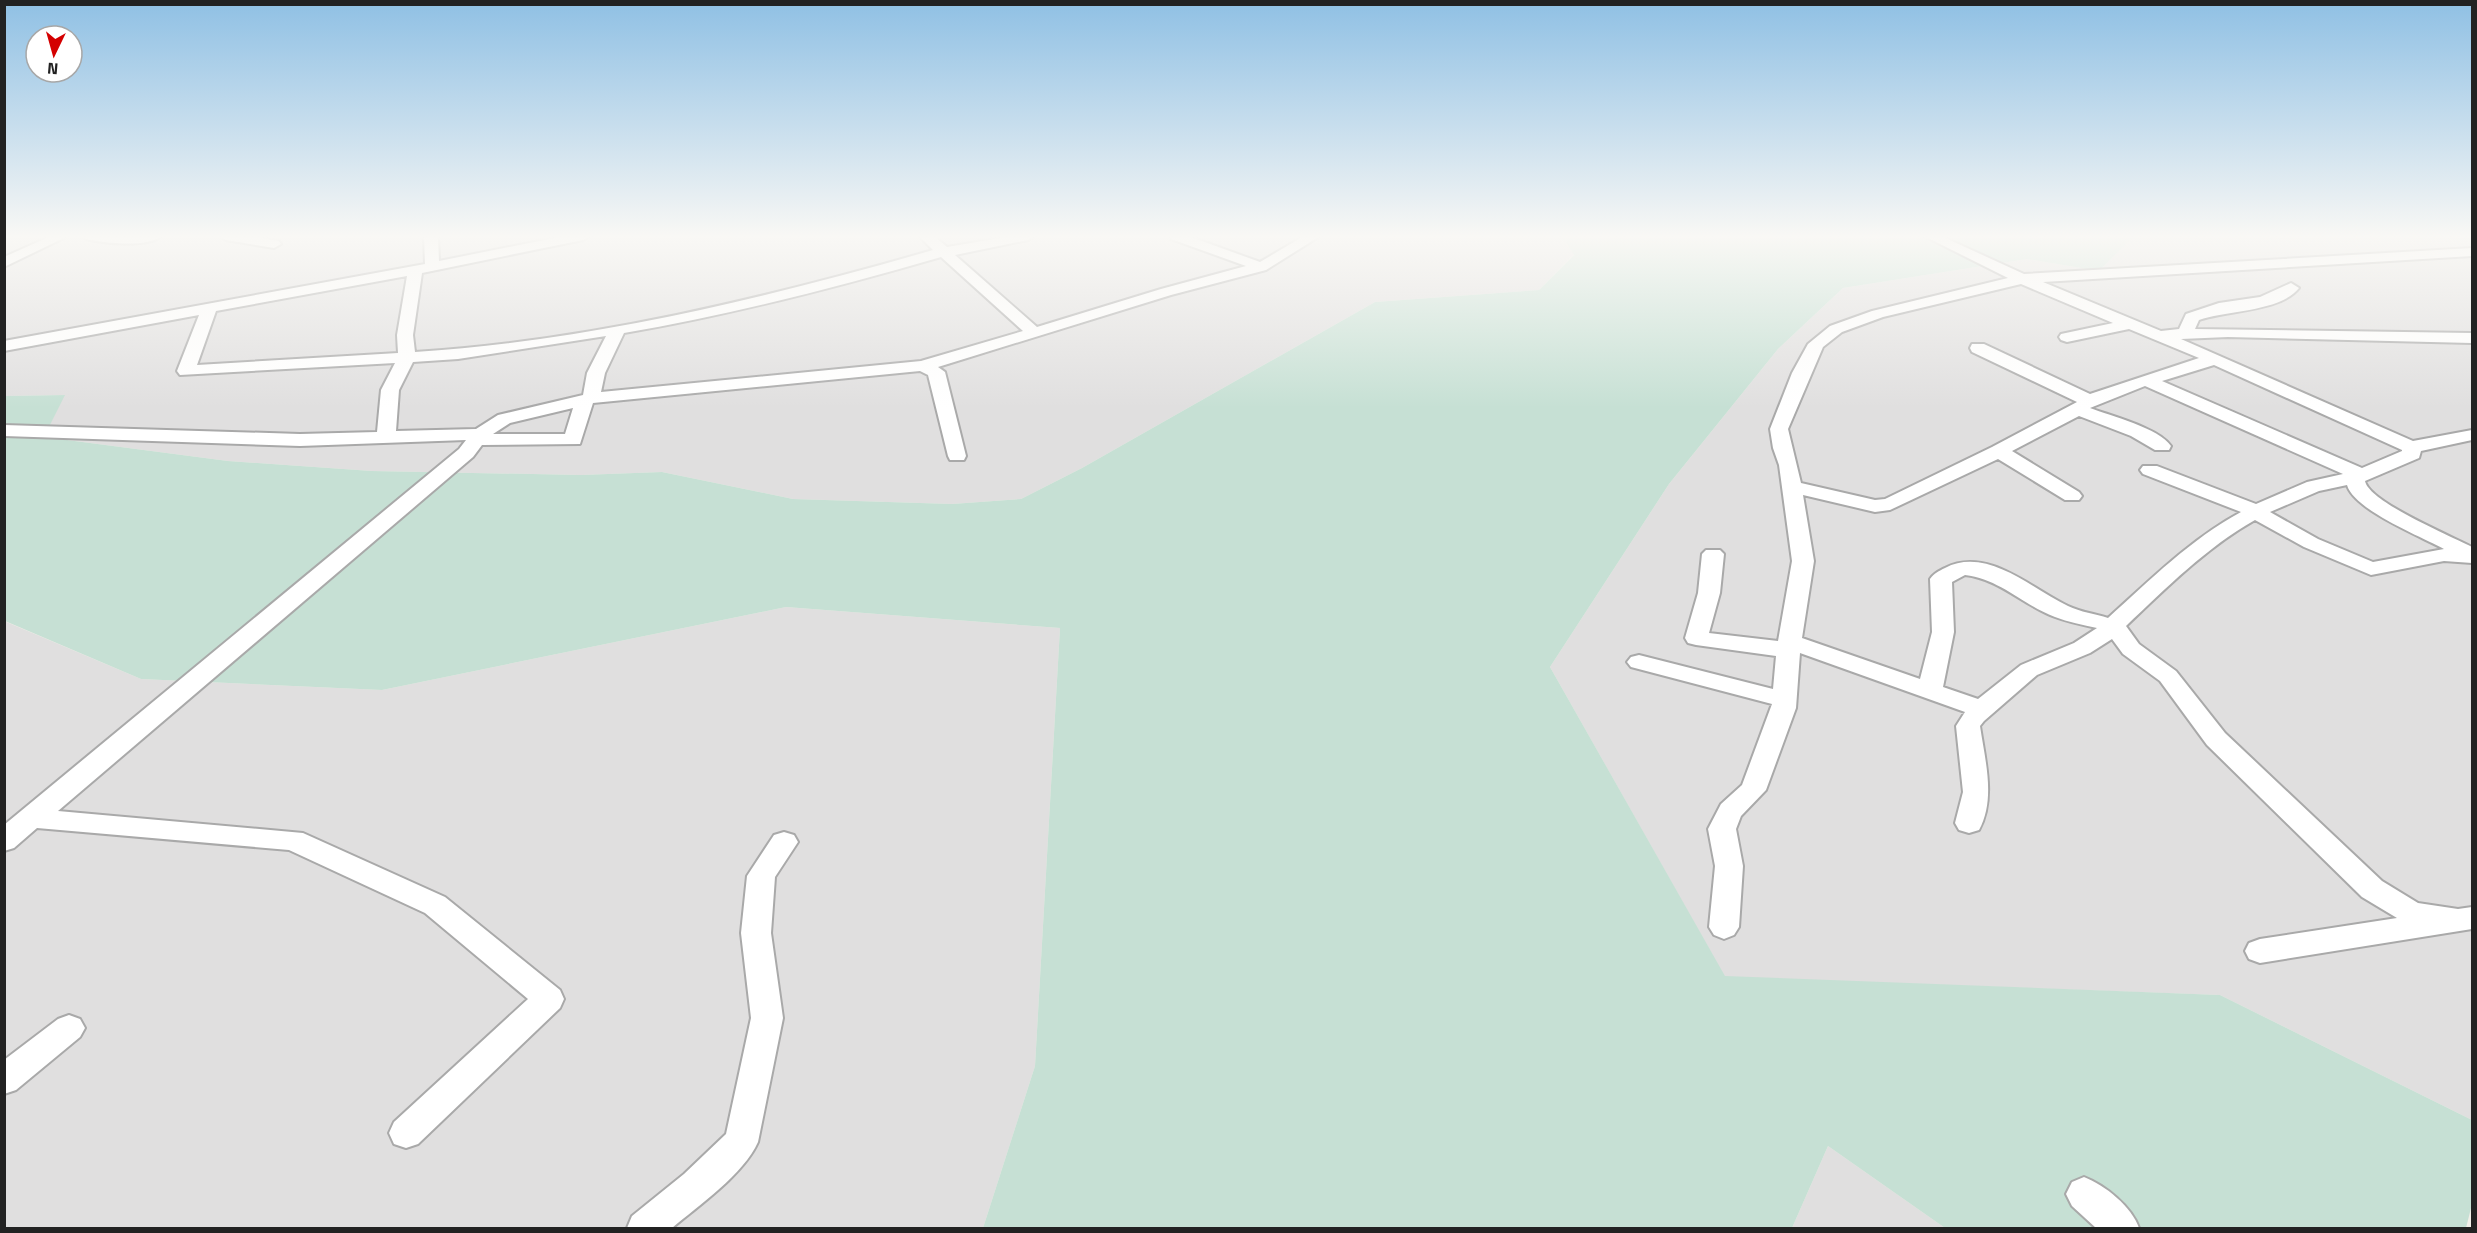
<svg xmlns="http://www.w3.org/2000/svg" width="2477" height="1233" font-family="'Titillium Web',sans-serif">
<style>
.residential{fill:#e0dfdf}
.wetland{fill:#c6e0d4}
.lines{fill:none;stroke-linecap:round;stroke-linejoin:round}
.minor-casing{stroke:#a9a9a9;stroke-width:4}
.minor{fill:#fff;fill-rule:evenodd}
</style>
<rect width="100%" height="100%" fill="#f2efe9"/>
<!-- residential -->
<path class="residential" d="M4,236H1562L1574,254L1539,290L1375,302L1082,468L1021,499L952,504L793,499L662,472L581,475L372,471L228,461L44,437L64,395L5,396Z
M2134,236H2472V1120L2220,995L1725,977L1550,667L1669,484L1778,349L1843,288L2027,259L2099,271Z
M786,607L1060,628L1035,1066L983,1228H5L4,621L141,679L382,690Z
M1828,1146L1945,1228H1792Z"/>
<!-- wetland -->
<path class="wetland" d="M1562,236H2134L2099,271L2027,259L1843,288L1778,349L1669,484L1550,667L1725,976L2220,995L2472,1120V1204L2466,1228H1945L1828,1146L1792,1228H983L1035,1066L1060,628L786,607L382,690L141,679L5,621L4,396L65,395L44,437L228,461L372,471L581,475L662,472L793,499L952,504L1021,499L1082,468L1375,302L1539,290L1574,255Z"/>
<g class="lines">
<defs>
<path id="minor" d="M51,236H68L4,267V257Z
M84,236H161C149,248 102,243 86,239Z
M219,236H249L279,241L281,244L274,248L226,240Z
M424,236H438L439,261L564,236H590L583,240L422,273L413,335L415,352C588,341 767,298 933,250L919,236H934L947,247L1012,236H1035L1028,240L955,255L1037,327L1161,289L1246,266L1171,239L1169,236H1188L1260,262L1304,236H1320L1266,270L1171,295L938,367L945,372L966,456L964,460H950L948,456L928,375L920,371L593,403L580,444L482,445L473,457L58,811L303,833L445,897L560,990L564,999L560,1008L418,1144L406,1148L394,1144L389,1133L394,1122L528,999L425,913L289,850L37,828L14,848L4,851V825L459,449L466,440L300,446L4,436V425L300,434L377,432L381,390L395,363L180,375L177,371L199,315L4,351V341L425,264ZM941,257L1023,331L921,361L601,392L605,373L624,333C731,315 837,287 941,257ZM407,276L397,335L398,353L197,365L216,311ZM606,336L587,373L583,395L498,415L476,429L396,431L399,390L413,362L458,359ZM573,408L565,434H493L510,423Z
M1924,236H1941L2024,274L2472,248V256L2043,282L2161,331L2179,329L2186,314L2219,303L2260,297L2291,283L2299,288C2280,312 2227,310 2199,320L2195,329L2472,333V343L2228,337L2181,339L2413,441L2472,430V440L2421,451L2419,458L2365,481C2369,502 2451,536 2472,547V563L2444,561L2371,575L2304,547L2255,520C2207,547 2166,588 2126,626L2139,644L2176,671L2225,733L2382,881L2418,903L2458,909L2472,907V929L2260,963L2249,959L2245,951L2249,943L2260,939L2397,918L2362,897L2207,745L2160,681L2123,654L2112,639L2090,653L2037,675L1984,721L1980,726C1985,760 1996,799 1979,830L1969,833L1959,830L1955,823L1963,792L1956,726L1965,712L1800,653L1796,708L1766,790L1741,816L1736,829L1743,866L1739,927L1734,935L1724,939L1714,935L1709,927L1715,866L1708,829L1721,804L1742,785L1772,704L1631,667L1627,662L1631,657L1639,655L1773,689L1776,656L1696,645L1688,643L1685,638L1698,593L1702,554L1706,550H1720L1724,554L1720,593L1709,633L1778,641L1792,561L1779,465L1773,448L1770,429L1792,373L1808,344L1830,326L1872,311L2008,278ZM2021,284L2113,323L2061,334L2059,337L2061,340L2067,342L2129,329L2199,358L2090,394L1984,344H1972L1970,348L1972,352L2077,402L1992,447L1885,499L1875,500L1801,483L1788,429L1823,347L1842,332L1883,317ZM2214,365L2402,450V451L2362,468L2162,381ZM2145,386L2343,474L2307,482L2256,504L2157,466H2143L2140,470L2143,474L2241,512C2191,539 2150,580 2108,618C2096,614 2080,612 2068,606C2032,589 1987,546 1945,568C1939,571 1934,573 1930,579L1932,632L1920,679L1802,638L1814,561L1803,495L1875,512L1890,510L1998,459L2065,500H2079L2082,496L2079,492L2012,451L2079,416L2131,436L2155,450H2169L2171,446C2159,428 2111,416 2090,408ZM2347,485C2354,510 2422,537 2444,549L2373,562L2318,539L2270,512L2319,491ZM1965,575C2000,579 2023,605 2055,617C2068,622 2083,625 2097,628L2074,643L2021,665L1978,699L1943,687L1954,632L1952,582Z
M784,832L794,835L798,842L775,877L771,933L783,1018L758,1142C744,1174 698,1206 672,1228H627L632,1216L684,1174L726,1134L751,1018L741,933L747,876L774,835Z
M69,1015L80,1019L85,1028L80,1037L16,1090L4,1094V1060L58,1019Z
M2084,1177C2105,1185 2132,1207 2139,1228H2096L2072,1206L2066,1194L2072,1182Z"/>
</defs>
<!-- minor casing -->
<use href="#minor" class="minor-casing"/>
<!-- minor -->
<use href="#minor" class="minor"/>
</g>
<!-- sky -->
<linearGradient id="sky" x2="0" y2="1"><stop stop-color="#8fc0e4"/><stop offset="0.58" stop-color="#f9f8f5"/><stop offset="1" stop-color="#f9f8f5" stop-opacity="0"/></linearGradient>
<rect width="2477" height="408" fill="url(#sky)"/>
<!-- border -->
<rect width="2477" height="1233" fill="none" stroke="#222222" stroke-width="12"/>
<!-- north arrow -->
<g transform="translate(54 54) rotate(185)"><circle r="28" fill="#ffffff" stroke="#a7a7a7" stroke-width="1.5"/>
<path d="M0-4.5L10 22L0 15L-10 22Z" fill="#d40000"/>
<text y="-9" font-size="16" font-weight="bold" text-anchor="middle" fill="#222222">N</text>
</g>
</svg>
